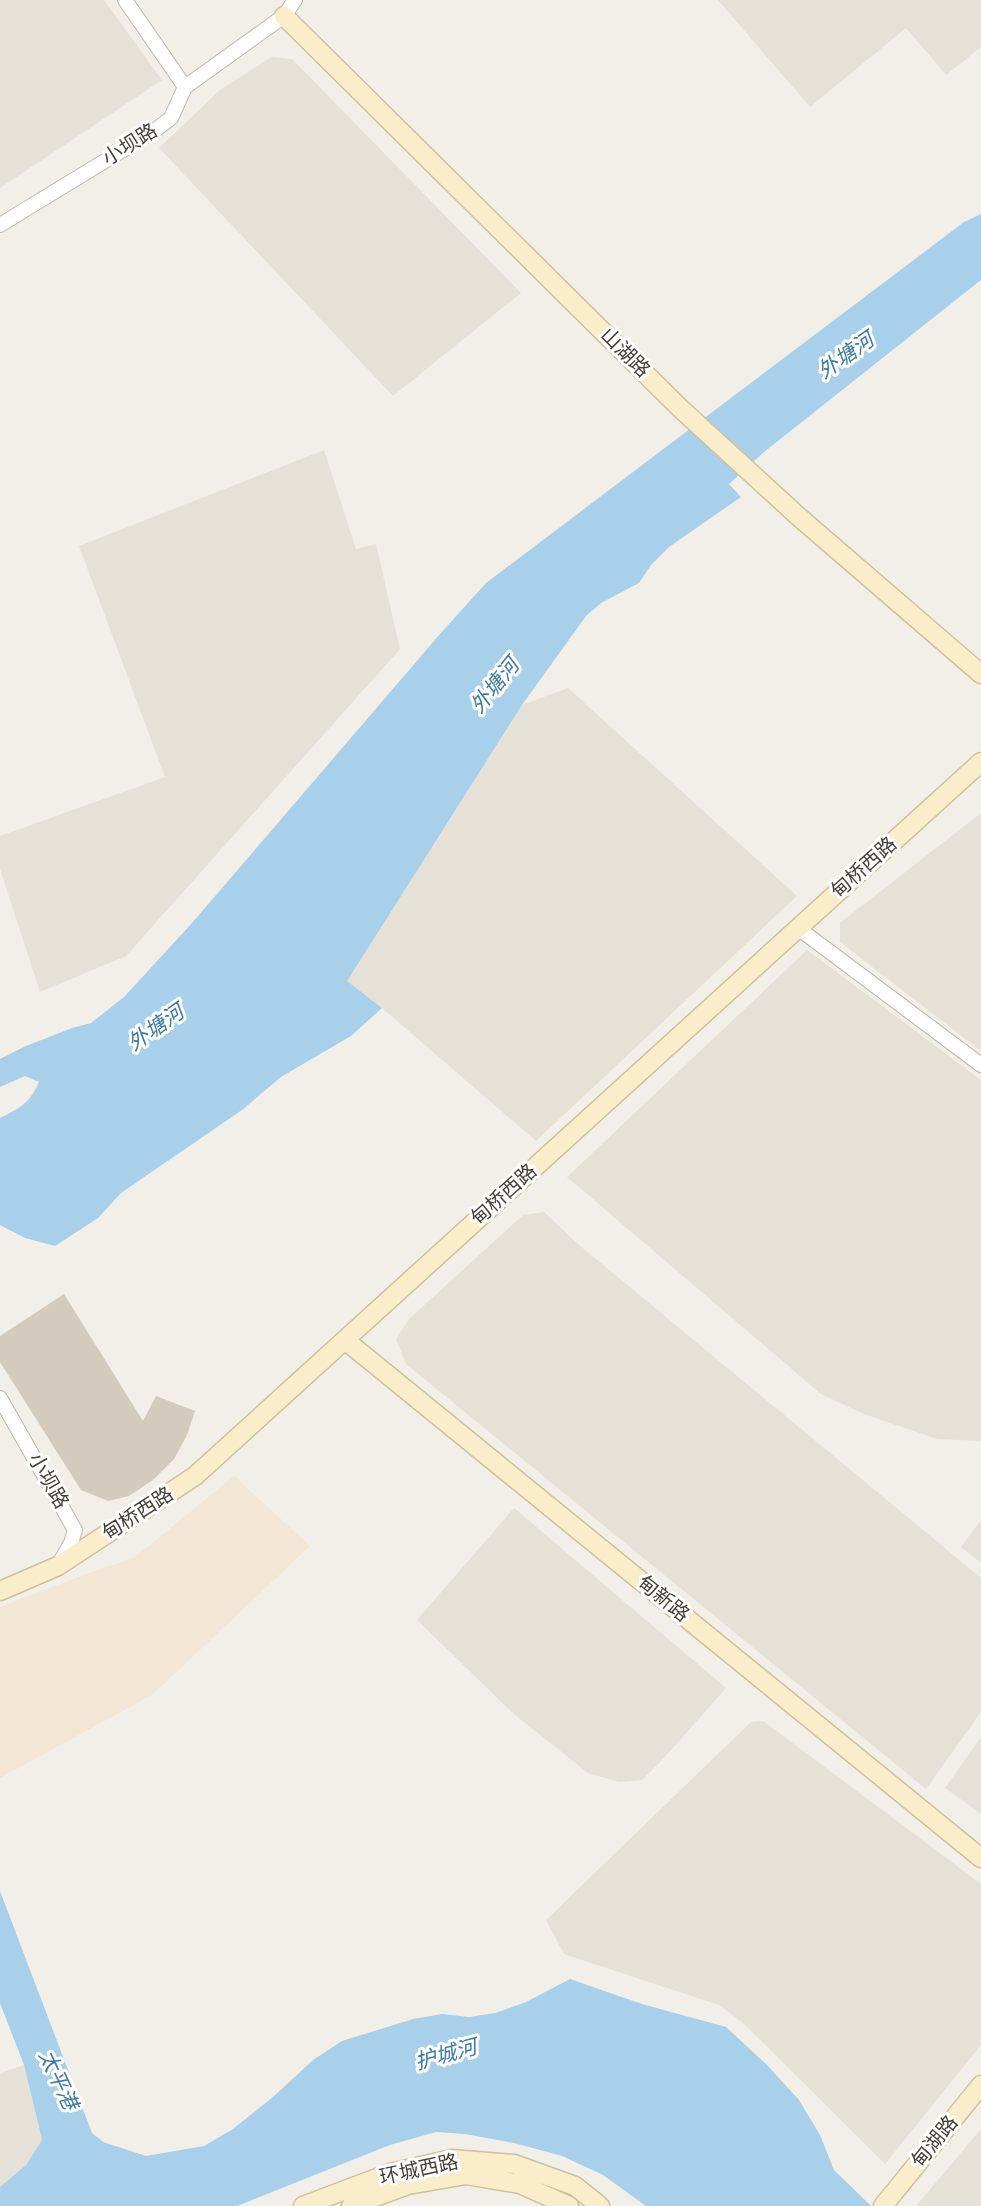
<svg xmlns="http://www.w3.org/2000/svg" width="981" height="2206" font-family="'Sofia Sans Condensed','Noto Sans SC',sans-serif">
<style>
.residential{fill:#e6e1d6}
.commercial{fill:#f2e6d5}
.water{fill:#a9d0ea}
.building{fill:#d3cbbe}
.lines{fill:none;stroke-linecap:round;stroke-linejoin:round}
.street-casing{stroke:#bdb6ab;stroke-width:16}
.secondary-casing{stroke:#cec19b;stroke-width:21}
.street{stroke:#fff;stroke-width:14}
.secondary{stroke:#faeeca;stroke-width:18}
.labels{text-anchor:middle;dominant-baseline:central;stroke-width:6;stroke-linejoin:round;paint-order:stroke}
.street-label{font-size:20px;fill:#453f37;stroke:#fff}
.water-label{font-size:21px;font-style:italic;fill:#3a7aa7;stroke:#fff}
</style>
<rect width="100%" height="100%" fill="#f2efe8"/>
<!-- residential -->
<path class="residential" d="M0,0H104L162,80L0,188Z
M718,0H981V47L946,75L906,28L810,107Z
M272,57L292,59L521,293L393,396L159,148L221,89Z
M324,450L356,549L376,544L400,649L126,956L40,992L0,869V836L165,777L79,546Z
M568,688L797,896L536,1141L382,1008L346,981L522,705Z
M981,813V1051L840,942V923Z
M807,950L981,1080V1441L937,1439L864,1414L821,1394L567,1177Z
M544,1212L579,1245L981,1578V1712L926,1789L406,1364L396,1339L409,1319L523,1215Z
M514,1508L726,1688L664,1758L642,1780L619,1782L588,1773L515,1715L417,1620Z
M981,1520V1563L961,1547Z
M763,1721L981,1884V2045L885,2164L742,2022L719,2005L564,1954L546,1920L751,1722Z
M981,1737V1814L945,1788Z
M24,2065L42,2141L26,2165L0,2187V2073Z
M981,2129V2206H916Z"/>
<!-- commercial -->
<path class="commercial" d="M234,1476L310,1546L152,1695L0,1778V1607L94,1571L134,1558Z"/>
<!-- water -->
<path class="water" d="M981,214V280L764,452L729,484L741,497L669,547L651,565L639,583L601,603L586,616L522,705L347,981L382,1008L351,1036L281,1077L242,1110L121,1193L98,1218L55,1246L25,1238L0,1225V1118C20,1108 30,1103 39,1082L25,1076L0,1087V1059L26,1046L72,1028L91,1023L124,997L192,923L440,634L486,583L964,222Z
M0,1891L92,2133L103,2142L146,2156L204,2146L233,2129L273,2097L313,2060L342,2041L413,2019L442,2014L469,2017L495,2013L526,2002L570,1979L642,2004L726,2027L767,2065L799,2100L820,2135L834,2170L871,2206H646L603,2175L562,2156L514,2143L465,2134L436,2132L390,2145L237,2206H0V2187L26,2165L42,2140L24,2065L0,2003Z"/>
<!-- building -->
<path class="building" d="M64,1294L143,1421L156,1396L195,1411L187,1435L174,1459L153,1480L129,1496L108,1501L81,1490L0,1362V1336Z"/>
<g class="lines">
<defs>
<path id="street" d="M125,0L185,87
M0,225L154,131L171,118L185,87L284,16L295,0
M798,928L981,1065
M0,1398L75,1530L71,1543L59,1564"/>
<path id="secondary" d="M284,16L681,409L799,517L981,674
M345,1340L981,1858
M0,1591L58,1566L195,1476L981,762
M303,2206L390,2173L452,2159L514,2164L575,2186L600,2206
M351,2206L408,2185L466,2175L520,2184L569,2206
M883,2206L981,2085"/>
</defs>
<!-- street casing -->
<use href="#street" class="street-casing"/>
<!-- secondary casing -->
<use href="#secondary" class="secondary-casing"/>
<!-- street -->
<use href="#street" class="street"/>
<!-- secondary -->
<use href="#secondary" class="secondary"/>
</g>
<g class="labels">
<!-- street labels -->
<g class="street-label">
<text transform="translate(130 145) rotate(-32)">小坝路</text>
<text transform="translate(625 353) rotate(45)">山湖路</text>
<text transform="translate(864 868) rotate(-42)">甸桥西路</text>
<text transform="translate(504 1195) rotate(-42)">甸桥西路</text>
<text transform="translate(48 1481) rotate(60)">小坝路</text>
<text transform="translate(138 1514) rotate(-33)">甸桥西路</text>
<text transform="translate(663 1599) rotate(39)">甸新路</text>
<text transform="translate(935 2142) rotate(-51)">甸湖路</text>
<text transform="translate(419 2170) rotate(-12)">环城西路</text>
</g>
<!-- water labels -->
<g class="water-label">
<text transform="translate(846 356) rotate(-35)">外塘河</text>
<text transform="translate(495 686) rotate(-51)">外塘河</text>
<text transform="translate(156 1028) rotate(-35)">外塘河</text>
<text transform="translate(446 2055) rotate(-15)">护城河</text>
<text transform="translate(58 2080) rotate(65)">太平港</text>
</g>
</g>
</svg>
